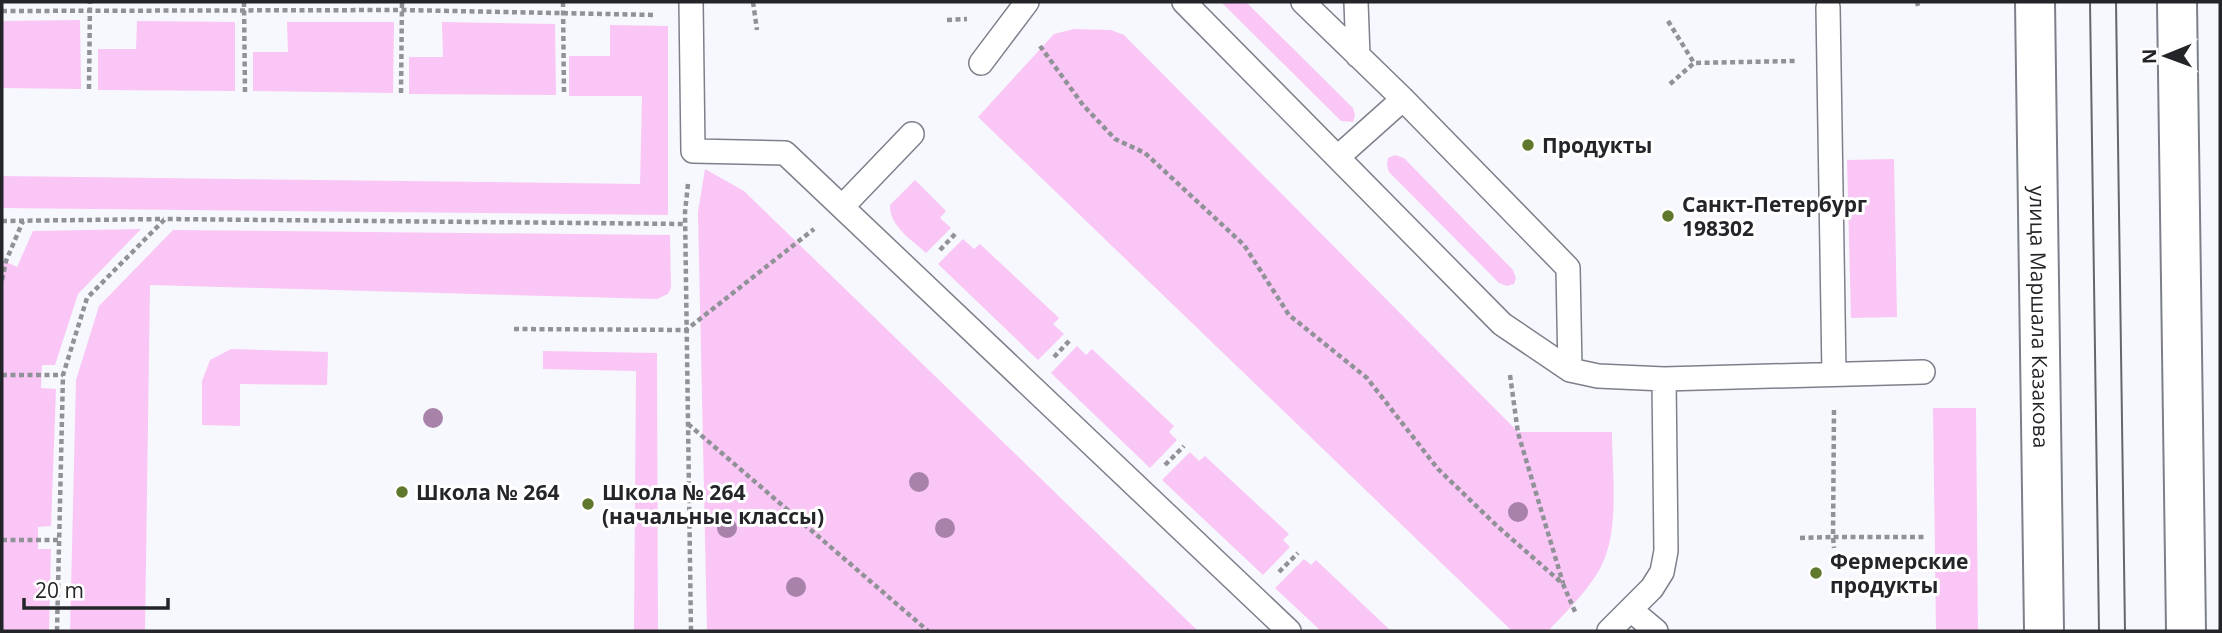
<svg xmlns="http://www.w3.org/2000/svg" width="2222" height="633" font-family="'Open Sans',sans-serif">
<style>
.green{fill:#f9c6f6}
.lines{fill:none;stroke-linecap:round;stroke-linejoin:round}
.lane-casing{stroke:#7d808b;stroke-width:26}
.secondary-casing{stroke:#7d808b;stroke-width:42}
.path{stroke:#919297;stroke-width:4.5;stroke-dasharray:5 3.5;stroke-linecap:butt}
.lane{stroke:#fff;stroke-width:23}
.secondary{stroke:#fff;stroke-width:38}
.tram{stroke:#65666b;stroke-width:2}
.tree{fill:#a982aa}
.poi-dot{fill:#5f782b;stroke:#fff;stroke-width:2.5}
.labels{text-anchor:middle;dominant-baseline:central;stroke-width:6;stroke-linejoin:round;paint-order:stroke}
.poi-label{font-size:21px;font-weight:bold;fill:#242529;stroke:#fff;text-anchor:start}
.street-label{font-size:21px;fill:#242529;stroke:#fff}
</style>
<rect width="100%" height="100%" fill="#f7f8fd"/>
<!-- green -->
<path class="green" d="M1221,2H1246L1353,108L1355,115L1353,122L1341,121Z
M80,20L81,89L2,88V21Z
M137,21L235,22V91L98,90V49H136Z
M287,22H394L393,93L253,91V52H288Z
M442,22L555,24L556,95L409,94V57H443Z
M610,25L668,26V215L2,208V176L640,184L642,96H569V56H610Z
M1074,29L1111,30L1124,35L1518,432H1612C1612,474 1621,535 1598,572C1585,594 1565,613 1548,631H1512L978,117L1054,34Z
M1395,155L1404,158L1513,270L1516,278L1514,284L1507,286L1499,283L1389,172L1387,165L1388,158Z
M1894,159L1897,317L1851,318L1847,160Z
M705,169L744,191L1198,631H707L698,212Z
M915,180L946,211L940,218L951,228L926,253C912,240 889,226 890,205Z
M141,229L78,294L55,365H42L41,388L56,389L51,526L38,527V549H51L49,631H2V260L17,267L33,231Z
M173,230L670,235L671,288L668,294L657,299L150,285L145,631H70L76,380L99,306Z
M963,239L974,249L980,244L1059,318L1053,324L1064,334L1038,360L938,264Z
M1077,346L1086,355L1092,349L1174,426L1169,432L1177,440L1150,468L1051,373Z
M231,349L328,352L327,385L240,384V426L202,425V381L210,360Z
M543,351L657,353L658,631H634L636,371L543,369Z
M1933,408H1976L1978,631H1936Z
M1190,452L1199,461L1205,456L1289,534L1283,540L1290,547L1263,575L1162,480Z
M1304,559L1311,565L1316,560L1391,631H1321L1275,588Z"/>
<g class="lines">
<defs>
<path id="lane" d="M691,2L693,151L785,153L1289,631
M1184,2L1502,324L1570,370L1598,376L1664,379L1923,372
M1303,2L1403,99L1568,268L1570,370
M1356,2L1358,56
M1828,7L1834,374
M981,63L1027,2
M1338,157L1403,99
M842,207L912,134
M1631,610L1656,631
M1609,631L1652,588L1662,572L1666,551L1664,379"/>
<g id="secondary">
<path id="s1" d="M2035,2L2044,631"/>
<path d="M2177,2L2186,631"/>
</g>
</defs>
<!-- lane casing -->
<use href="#lane" class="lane-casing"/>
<!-- secondary casing -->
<use href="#secondary" class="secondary-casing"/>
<!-- path -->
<path class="path" d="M244,2L245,92
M563,2L564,95
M753,2L757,30
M1917,2L1918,6
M2,11L402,10L655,15
M947,20L967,19
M1668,21L1694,63
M1040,46L1083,105L1115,139L1145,153L1244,245L1289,315L1367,378L1438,469L1496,525L1563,584L1576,614
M1670,84L1694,63L1795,61
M89,89L90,2
M401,93L402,2
M688,184L685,212L691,631
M2,221L164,219
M940,250L956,233
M2,280L6,261L23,221
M514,329L686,330L814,229
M1054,357L1070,340
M2,375H63
M1510,375L1518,433L1563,583
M1834,410L1833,537H1926
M688,424L928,631
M1165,465L1184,446
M1800,538L1833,537L1834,548
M2,540H60
M1279,572L1298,553
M57,631L63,375L87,298L165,219L685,224"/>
<!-- lane -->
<use href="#lane" class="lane"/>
<!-- secondary -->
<use href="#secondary" class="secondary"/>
<!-- tram -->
<path class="tram" d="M2090,2L2099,631
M2116,2L2125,631"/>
</g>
<!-- trees -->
<g class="tree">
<circle cx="433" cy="418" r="10"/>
<circle cx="919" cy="482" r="10"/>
<circle cx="1518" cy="512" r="10"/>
<circle cx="727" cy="528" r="10"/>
<circle cx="945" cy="528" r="10"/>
<circle cx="796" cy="587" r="10"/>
</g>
<!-- markers -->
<g class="poi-dot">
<circle cx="1528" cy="145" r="7"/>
<circle cx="1668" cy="216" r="7"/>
<circle cx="402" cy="492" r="7"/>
<circle cx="588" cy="504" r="7"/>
<circle cx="1816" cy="573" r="7"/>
</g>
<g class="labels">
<!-- poi labels -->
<g class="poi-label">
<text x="1542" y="145">Продукты</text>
<text x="1682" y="204">Санкт-Петербург<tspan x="1682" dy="24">198302</tspan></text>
<text x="416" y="492">Школа № 264</text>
<text x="602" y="492">Школа № 264<tspan x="602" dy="24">(начальные классы)</tspan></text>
<text x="1830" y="561">Фермерские<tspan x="1830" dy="24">продукты</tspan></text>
</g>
<!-- street labels -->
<g class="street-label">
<text stroke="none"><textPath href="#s1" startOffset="315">улица Маршала Казакова</textPath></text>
</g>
</g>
<!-- border -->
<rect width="2222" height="633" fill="none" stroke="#242529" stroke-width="7"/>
<!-- north arrow -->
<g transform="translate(2166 56) rotate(269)" stroke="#ffffff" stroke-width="5" paint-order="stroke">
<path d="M0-5L12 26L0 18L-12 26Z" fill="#242529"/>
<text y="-10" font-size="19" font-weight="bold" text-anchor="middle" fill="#242529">N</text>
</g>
<!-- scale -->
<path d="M24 598v10h144v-10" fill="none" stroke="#242529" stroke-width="3.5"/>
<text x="35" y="598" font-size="21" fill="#242529" stroke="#ffffff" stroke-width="5" paint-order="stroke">20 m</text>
</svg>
